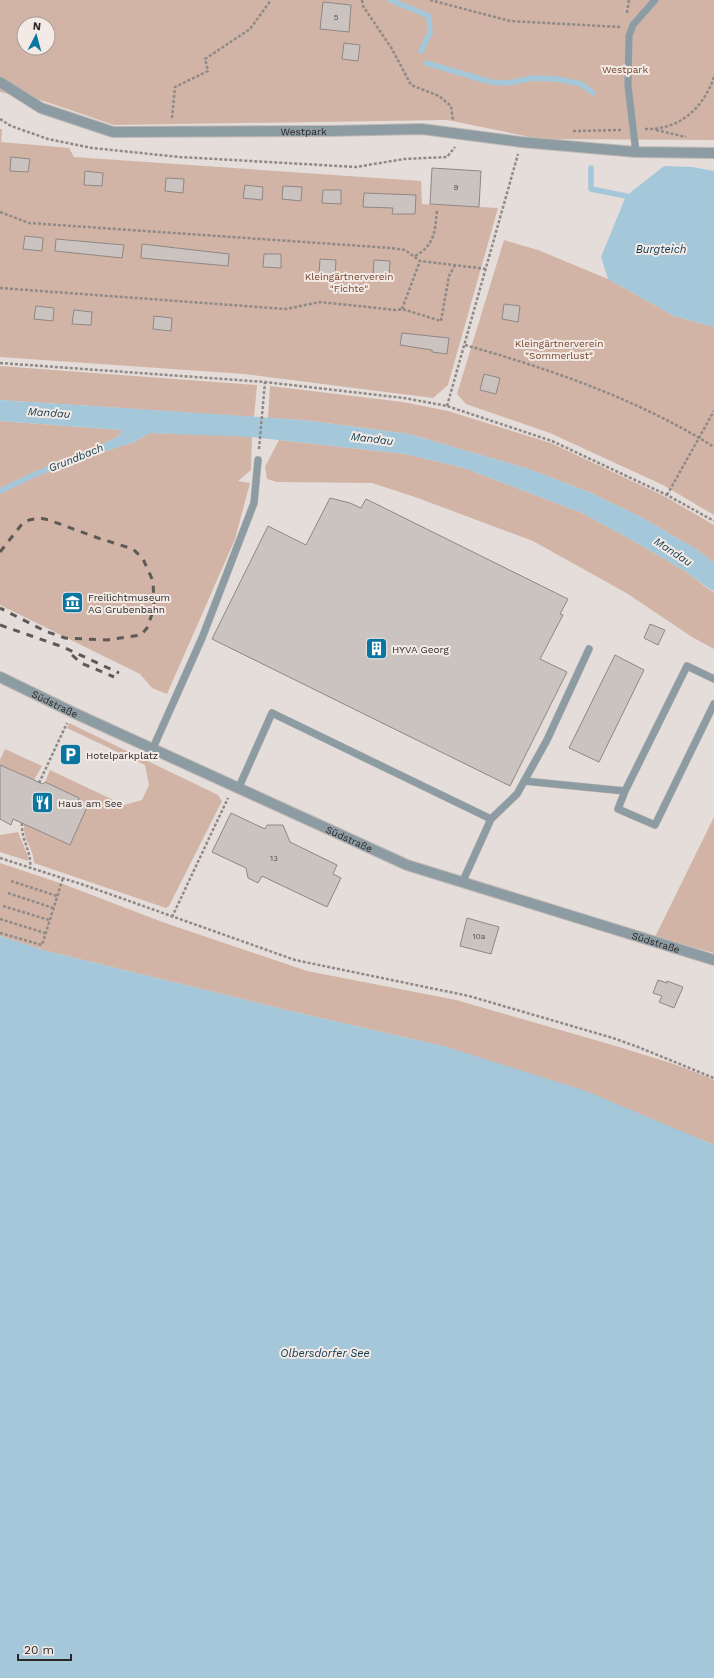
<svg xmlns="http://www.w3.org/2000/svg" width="714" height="1678" font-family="'Work Sans',sans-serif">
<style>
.green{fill:#d1b4a6;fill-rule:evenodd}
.water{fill:#a5c7da}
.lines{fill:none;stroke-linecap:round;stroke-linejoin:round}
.stream{stroke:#a5c7da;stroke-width:5.5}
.building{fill:#cbc3bf;stroke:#8f8784}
.service-casing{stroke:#c0b9b5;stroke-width:8}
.minor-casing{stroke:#c0b9b5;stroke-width:12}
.path{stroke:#8f8987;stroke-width:2.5;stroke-dasharray:3 2;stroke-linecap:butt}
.service{stroke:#8d9ba3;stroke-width:7}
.minor{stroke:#8d9ba3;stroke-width:10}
.rail{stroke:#5d5957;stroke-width:3;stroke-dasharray:7 7;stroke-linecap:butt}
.labels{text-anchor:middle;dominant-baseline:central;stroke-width:4;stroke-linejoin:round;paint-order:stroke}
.number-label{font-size:8px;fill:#534f4d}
.park-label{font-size:10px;fill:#74442c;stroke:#f3eae6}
.street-label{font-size:10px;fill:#2b2827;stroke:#f3eae6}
.poi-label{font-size:10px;fill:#2b2827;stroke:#f3eae6;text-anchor:start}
.water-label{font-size:11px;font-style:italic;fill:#0b394e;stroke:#f3eae6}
</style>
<rect width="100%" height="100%" fill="#e5ddd9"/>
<!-- green -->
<path class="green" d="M0,0H714V140L540,139L447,120L114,125L44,101L0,92ZM24,24H48V48H24Z
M0,129H2L1,142L69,148L74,157L421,181L422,204L498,208L448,385L433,398L244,374L0,357Z
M504,240L538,250L608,279L674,316L714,327V515L663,485L550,433L466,404L457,394Z
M0,366L257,385L254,417L0,400Z
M270,386L403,402L448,411L551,443L666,497L714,525V563L696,549L641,517L589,492L529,469L409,434L304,420L268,418Z
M0,421L122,430L119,436L74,458L100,453L134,442L150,433L252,436L251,470L238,481L250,483L235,539L167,694L152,688L140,674L0,605Z
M279,440L405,454L464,468L582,513L632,540L685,571L714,593V649L692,637L628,594L533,541L415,497L372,483L277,482L267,479L265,467Z
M69,723L218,795L222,801L169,906L166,908L34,863C34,849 22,838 24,824L70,845L88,805L78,801L79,798L45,782L50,770L124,805L142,800L149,785L145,765L67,728Z
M5,749L42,766L34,780L0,765V760Z
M714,817V953L655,937Z
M18,832L28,856V861L0,852V835Z
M0,863L63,884L165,923L307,971L456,1000L609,1044L671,1063L708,1077L714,1080V1145L705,1141L447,1047L286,1010L43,950L0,936Z"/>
<!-- water -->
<path class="water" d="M664,166L692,167L714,171V327L674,316L608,279L601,257L626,196Z
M0,400L304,420L409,434L529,469L589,492L641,517L696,549L714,563V592L685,571L632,540L582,513L464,468L405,454L252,437L150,433L134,442L75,461H72L74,458L119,436L122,430L0,421Z
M0,936L43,950L286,1010L447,1047L586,1091L714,1145V1678H0Z"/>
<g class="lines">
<!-- stream -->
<path class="stream" d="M390,0L429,16L430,33L421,51
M426,63L491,82L508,83L533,78L557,79L581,84L593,93
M591,168V189L626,196
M0,491L38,473L77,458"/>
</g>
<!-- building -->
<path class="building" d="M323,2L351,5L349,32L320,29Z
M344,43L360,45L358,61L342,59Z
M11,157L30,159L28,172L10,171Z
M432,168L481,171L479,207L430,204Z
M85,171L103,173L102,186L84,185Z
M166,178L184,179L183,193L165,191Z
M245,185L263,187L262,200L243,198Z
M283,186L302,187L301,201L282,199Z
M323,190H341V204L322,203Z
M364,193L416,195L415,214H392L393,208L363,207Z
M25,236L43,238L42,251L23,249Z
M56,239L124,245L122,258L55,251Z
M142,244L229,254L228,266L141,258Z
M264,254H281V268L263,267Z
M320,259L336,260L335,276L319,274Z
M374,260L390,261L389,277L373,276Z
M504,304L520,306L518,322L502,319Z
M36,306L54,308L53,321L34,319Z
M74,310L92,312L91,325L72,324Z
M154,316L172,318L171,331L153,329Z
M402,333L449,338L447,354L432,352V350L400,345Z
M484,374L500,378L496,394L480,390Z
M330,498L350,503L361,508L366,499L568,599L560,614L563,615L540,659L567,672L510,786L212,639L268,526L306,545Z
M650,624L665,630L658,645L644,638Z
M615,655L644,670L599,762L569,748Z
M0,765L43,784L45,782L79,798L78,801L88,805L70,845L13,819L11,825L0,819Z
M231,813L265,829L267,825H283L290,842L337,865L333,874L341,878L327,907L262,876L258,883L248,878L246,868L212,852Z
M467,918L499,927L491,954L460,946Z
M658,980L667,983V981L683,987L674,1008L659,1002L662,996L653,993Z"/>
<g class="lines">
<defs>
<path id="service" d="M636,152L628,86L629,36L633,25L655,0
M714,679L687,666L625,791L618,809L655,825L714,704
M153,748L202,638L254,503L258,460
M524,781L625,791
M239,787L272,713L491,819L462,883
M491,819L517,794L547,740L589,649"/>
<g id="minor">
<path id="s1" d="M0,82L41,108L113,132L329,131L422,129L521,142L636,152L714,153"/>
<path id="s2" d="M0,677L72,712L407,865L714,960"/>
</g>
</defs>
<!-- service casing -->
<use href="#service" class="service-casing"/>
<!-- minor casing -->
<use href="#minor" class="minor-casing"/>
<!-- path -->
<path class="path" d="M362,0L363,6L392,49L411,85L439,96L451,106L453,120
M430,0L510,21L620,27
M627,13L629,0
M172,118L175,87L208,71L205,59L250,29L271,0
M0,119L11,126L48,139L92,148L180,157L356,167L404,159L447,157L455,147
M645,129C679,130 703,109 714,77
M656,130L686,137
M573,131L622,130
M0,212L29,223L391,248L405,250L420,261L487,269
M415,256C435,245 435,231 437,210
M0,288L286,309L320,302L396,310L402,309L441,321L449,276L455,265
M402,309L420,261
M465,345C550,369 640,400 714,447
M0,363L265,382L404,398L447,406L552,441L667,495L714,521
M447,406L518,154
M259,449L265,382
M667,495L714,411
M39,783L67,723
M22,823C21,841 32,850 30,869
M0,858L87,886L295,960L469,996L613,1038L638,1047L714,1078
M11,881L57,896
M8,893L53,908
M3,906L49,920
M172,917L228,798
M0,919L45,933
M0,933L42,945L63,878"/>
<!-- service -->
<use href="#service" class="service"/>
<!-- minor -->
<use href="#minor" class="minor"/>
<!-- rail -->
<path class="rail" d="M0,552L22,524L29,520L40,518L49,520L98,538L133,549L143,559L153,581L154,604L152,614L147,628L141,635L107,640L65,638L45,631L0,608
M0,625L63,647L119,673
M72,655L81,663L114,677"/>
</g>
<!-- icons -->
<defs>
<symbol id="museum-square" viewBox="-11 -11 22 22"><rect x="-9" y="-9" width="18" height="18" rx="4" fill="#0876a1" stroke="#f3eae6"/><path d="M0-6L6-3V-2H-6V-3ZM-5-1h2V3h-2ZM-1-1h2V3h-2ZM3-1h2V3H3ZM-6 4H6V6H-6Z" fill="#fff"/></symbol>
<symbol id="building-square" viewBox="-11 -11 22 22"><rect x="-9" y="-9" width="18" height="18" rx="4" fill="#0876a1" stroke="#f3eae6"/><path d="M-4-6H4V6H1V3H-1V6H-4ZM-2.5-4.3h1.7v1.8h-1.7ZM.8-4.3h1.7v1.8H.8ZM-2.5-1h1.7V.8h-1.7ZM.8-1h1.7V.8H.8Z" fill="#fff"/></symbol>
<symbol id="parking-square" viewBox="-11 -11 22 22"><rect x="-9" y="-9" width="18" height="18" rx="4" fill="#0876a1" stroke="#f3eae6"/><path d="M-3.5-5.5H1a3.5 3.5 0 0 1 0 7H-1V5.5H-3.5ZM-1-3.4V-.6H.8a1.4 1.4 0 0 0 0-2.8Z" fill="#fff"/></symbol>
<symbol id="restaurant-square" viewBox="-11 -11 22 22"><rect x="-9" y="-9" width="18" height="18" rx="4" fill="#0876a1" stroke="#f3eae6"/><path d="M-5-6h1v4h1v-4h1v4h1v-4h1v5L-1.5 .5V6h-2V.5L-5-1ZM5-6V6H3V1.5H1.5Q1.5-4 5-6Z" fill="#fff"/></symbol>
</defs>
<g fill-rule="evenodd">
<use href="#museum-square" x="60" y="590" width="25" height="25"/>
<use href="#building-square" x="364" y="636" width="25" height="25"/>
<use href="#parking-square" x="58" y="742" width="25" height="25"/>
<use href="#restaurant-square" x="30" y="790" width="25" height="25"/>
</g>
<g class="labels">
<!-- number labels -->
<g class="number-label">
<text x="336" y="17">5</text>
<text x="456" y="187">9</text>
<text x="274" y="858">13</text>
<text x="479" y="936">10a</text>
</g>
<!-- park labels -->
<g class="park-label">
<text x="625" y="69">Westpark</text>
<text x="349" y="276">Kleingärtnerverein<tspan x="349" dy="12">"Fichte"</tspan></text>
<text x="559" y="343">Kleingärtnerverein<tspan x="559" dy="12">"Sommerlust"</tspan></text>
</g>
<!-- street labels -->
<g class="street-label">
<text stroke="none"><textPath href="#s1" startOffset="315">Westpark</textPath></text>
<text stroke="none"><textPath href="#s2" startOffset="61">Südstraße</textPath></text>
<text stroke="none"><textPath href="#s2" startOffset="385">Südstraße</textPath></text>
<text stroke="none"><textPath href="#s2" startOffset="709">Südstraße</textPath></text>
</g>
<!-- poi labels -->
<g class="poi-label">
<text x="88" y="597">Freilichtmuseum<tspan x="88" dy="12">AG Grubenbahn</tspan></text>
<text x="392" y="649">HYVA Georg</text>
<text x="86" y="755">Hotelparkplatz</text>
<text x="58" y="803">Haus am See</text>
</g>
<!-- water labels -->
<g class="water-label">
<text x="661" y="249">Burgteich</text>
<text transform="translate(49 413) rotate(4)">Mandau</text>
<text transform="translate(372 439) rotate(7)">Mandau</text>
<text transform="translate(76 458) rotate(-22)">Grundbach</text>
<text transform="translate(673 552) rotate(33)">Mandau</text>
<text x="325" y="1353">Olbersdorfer See</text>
</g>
</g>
<!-- north arrow -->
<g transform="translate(36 36) rotate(6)"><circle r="19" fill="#f3eae6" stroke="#a39c9a"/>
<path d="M0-3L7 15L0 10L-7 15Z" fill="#0876a1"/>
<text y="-6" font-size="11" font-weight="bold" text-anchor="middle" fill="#2b2827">N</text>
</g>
<!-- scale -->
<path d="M18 1654v6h53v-6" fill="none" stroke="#2b2827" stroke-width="2"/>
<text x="24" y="1654" font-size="12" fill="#2b2827" stroke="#f3eae6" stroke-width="3" paint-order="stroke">20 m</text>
</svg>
